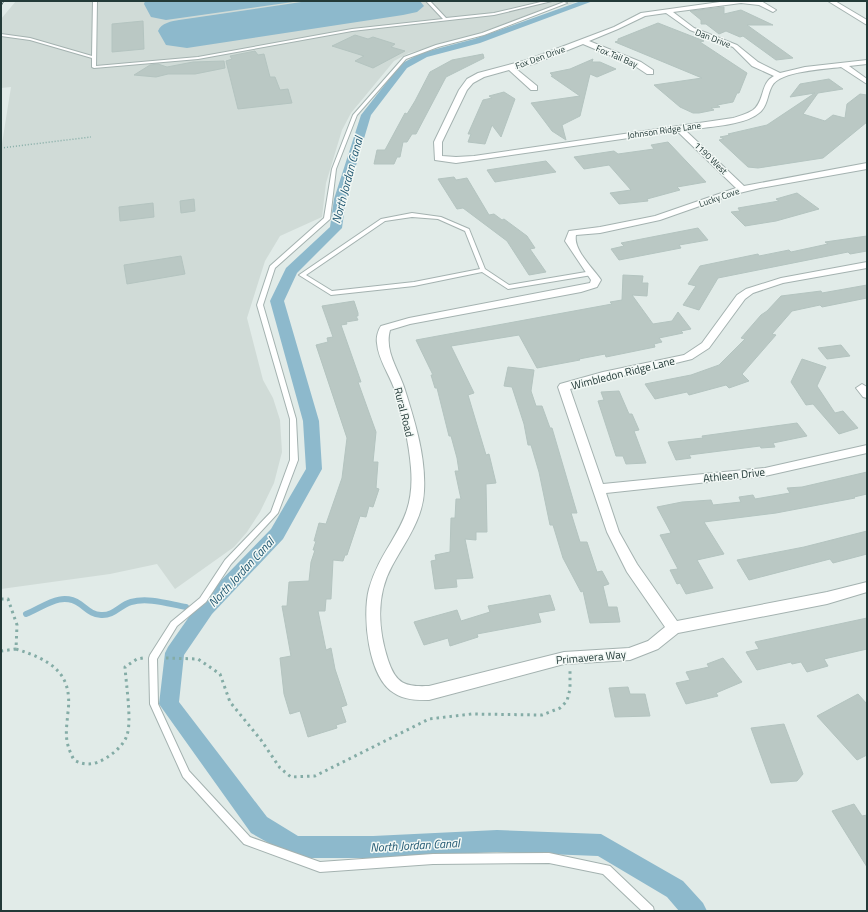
<svg xmlns="http://www.w3.org/2000/svg" width="868" height="912" font-family="'Titillium Web',sans-serif">
<style>
.built{fill:#d0dbd7}
.water{fill:#8db9cc}
.lines{fill:none;stroke-linecap:round;stroke-linejoin:round}
.stream{stroke:#8db9cc;stroke-width:6}
.canal{fill:#8db9cc;fill-rule:evenodd}
.building{fill:#bac8c4;stroke:#b4c4c0}
.service-casing{stroke:#a4b2b0;stroke-width:2}
.minor-casing{stroke:#a4b2b0;stroke-width:2}
.tertiary-casing{stroke:#a4b2b0;stroke-width:2}
.path-far1{stroke:#84aca6;stroke-width:1.5;stroke-dasharray:1 2;stroke-linecap:butt}
.path{stroke:#84aca6;stroke-width:3;stroke-dasharray:2.5 4;stroke-linecap:butt}
.service{fill:#fff;fill-rule:evenodd}
.minor{fill:#fff;fill-rule:evenodd}
.tertiary{fill:#fff;fill-rule:evenodd}
.tram{stroke:#5d7673;stroke-width:1}
.labels{text-anchor:middle;dominant-baseline:central;stroke-width:3;stroke-linejoin:round;paint-order:stroke}
.far-street-label{font-size:9px;fill:#233a38;stroke:#f2f8f5}
.street-label{font-size:11px;fill:#233a38;stroke:#f2f8f5}
.water-label{font-size:12px;font-style:italic;fill:#215872;stroke:#f2f8f5}
</style>
<rect width="100%" height="100%" fill="#e1ebe8"/>
<!-- built -->
<path class="built" d="M16,1H578L568,5L563,2L472,36L409,53L394,61L351,113L342,130L326,183L322,217L280,236L265,261L247,318L263,380L273,398L280,420L282,452L274,483L260,512L247,532L234,547L175,589L157,564L110,574L1,589V150L11,87L1,88V19Z"/>
<!-- water -->
<path class="water" d="M145,1H300L166,20L151,17L144,4Z
M308,1H420L424,6L417,12L403,15L187,48L166,45L158,31C161,23 172,21 179,20Z"/>
<g class="lines">
<!-- stream -->
<path class="stream" d="M26,614C44,607 61,591 80,604C87,609 92,615 101,615C114,616 120,605 131,602C148,597 169,604 186,607"/>
<!-- canal -->
<path class="canal" d="M581,1H593L480,43L427,57L407,68L371,115L346,199L342,228L297,273L284,301L319,421L322,469L283,539L212,614L184,655L179,702L267,817L298,836H373L497,830L601,834L683,881L703,903L707,911H679L667,897L598,856L497,852L373,858H295L251,833L159,704L165,653L168,647L198,604L271,529L306,469L303,421L270,301L286,268L330,227L334,199L361,115L401,64L421,53L474,39Z"/>
</g>
<!-- building -->
<path class="building" d="M724,7V14L741,10L773,25H747L793,58L776,60L743,36L740,37L726,31L719,34L706,24H701V20L690,11Z
M143,21L144,49L112,52V24Z
M658,23L704,41L700,42L747,73L739,93H737L733,102L717,105L720,107L711,108L714,110L699,113H693L680,107L654,85L702,78L615,42L618,41V39Z
M355,35L368,39L373,37L395,44L391,47L405,51L373,68L355,61L364,56L332,46Z
M255,51L258,55L264,54L270,77H275L280,90L288,89L292,103L238,109L226,61L232,59L230,56Z
M483,54L484,58L446,77L416,134H412L407,142H403L400,157H397L394,164H374L377,150H385L405,113L407,114L415,101L430,72L452,60Z
M593,59L592,62H600L616,69L597,77L590,74L580,116L562,125L566,140L552,131L531,103L580,96L551,76H553L550,73L570,69Z
M224,61L225,68L195,74H168L156,77L134,75L150,65L158,64L167,67L193,62Z
M829,79L843,89L818,93L803,114L825,121L833,115L845,118L847,104L860,94L867,95V122L823,158L758,168L748,167L719,140L724,139L720,137L730,135L728,134L767,125L815,93L790,97L800,84Z
M504,92L515,99L501,137L492,125L485,144L468,142L471,134H468L483,100L492,98L489,96Z
M668,142L706,182L677,187L680,190L647,199L648,201L619,204L610,193L631,190L609,165L584,169L574,157L614,151L618,154L654,149L651,145Z
M546,161L556,172L495,182L487,170Z
M454,177L456,180L467,178L489,215L494,214L502,220L504,219L527,236L535,248L530,249L546,272L529,275L507,241L463,208L457,209L438,179Z
M797,193L819,209L776,221L745,226L731,212L740,211L738,208L779,201L776,199Z
M194,199L195,211L181,213L180,201Z
M153,203L154,217L120,221L119,207Z
M698,228L708,240L679,245L681,248L619,260L611,249L624,246L621,243Z
M867,236V251L850,254L848,252L718,278L699,310L683,305L696,286L688,284L700,266L758,254L759,256L789,250L791,252L828,244L825,242Z
M181,256L185,274L127,284L124,265Z
M623,275L643,276L642,283H648L647,296L632,295L653,324L672,321L678,312L691,329L681,331L683,333L659,338L662,342L654,344L655,347L606,357L605,354L579,359L580,360L537,368L519,335L451,346L474,393L468,395L486,455L489,454L496,483L486,484L487,532H476V540L465,539L473,578L456,579L457,587L435,589L431,561L436,560L435,555L450,552L451,518H455L456,499H461L455,471H459L457,458L451,436H449L437,388H435L431,375H433L416,340L612,304L610,302L622,300Z
M867,285V298L822,307L820,305L792,311L772,334L776,335L742,374L749,381L729,388L726,385L689,395L687,392L655,399L645,384L691,375L719,365L745,339L741,338L761,315L767,311L781,296L821,291L822,293Z
M354,301L358,313V316H356L358,320L346,322L347,324L341,325L361,382H358L376,432L373,462H378L376,488L379,489L373,507L369,506L366,517L360,516L347,555H345L343,561L333,560L331,599H326L325,611H318L326,650L331,648L335,669L347,705L341,707L346,722L336,725L337,728L308,737L300,711L290,714L284,694L280,658L291,656L282,606H287L289,582L309,581L311,562L315,550H313L316,541H314L319,523L326,524L342,478L347,438L316,345L328,342L327,338L333,337L322,306Z
M841,345L850,356L827,359L818,348Z
M802,359L826,367L817,386L835,413L843,411L858,428L839,434L813,404L806,405L791,382Z
M508,367L534,370L531,391L536,406H542L550,428H552L577,513H571L580,542H587L597,572L602,571L609,584L603,586L608,607H617L620,622L590,623L583,591L581,592L563,558L553,525H550L539,472L531,445H528L524,424L512,387L504,386Z
M619,391L629,414H632L639,430L634,431L646,463L626,464L623,456H616L598,401L604,400L601,392Z
M797,423L807,436L773,443L775,447L761,448L760,446L689,455L691,458L676,460L668,442L703,438L702,436Z
M867,472V494L854,497L855,498L776,513L704,522L724,554L697,560L713,588L686,594L680,583L677,584L670,570L678,569L660,535L671,533L657,507L682,502L711,500L713,505L741,502L739,497L753,495L755,499L790,493L787,488L802,487Z
M867,531V554L833,563L830,559L749,580L737,560L804,547Z
M550,595L555,610L538,613L541,622L477,634L478,637L450,646L448,638L424,645L414,622L457,610L461,621L490,612L488,606Z
M867,618V649L824,659L828,666L807,672L801,662L792,664L791,662L757,670L746,652L759,649L755,642Z
M723,658L742,682L716,693L718,696L686,704L676,683L690,680L686,672L709,667L707,664Z
M628,687L630,694H645L650,716L615,717L609,688Z
M858,694L867,704V755L857,760L817,716Z
M784,724L803,774L797,781L771,783L751,728Z
M854,804L862,816L867,815V867L832,811Z"/>
<g class="lines">
<defs>
<path id="service" d="M93,1H97L96,66L198,57L352,29L443,19L426,1H430L446,18L494,13L545,1H552L494,15L352,31L198,59L94,68L92,67V58L30,40L1,36V34L30,38L92,56Z
M564,2L567,3L484,35L438,47L406,59L357,115L336,169L330,219L275,268L263,305L296,419L298,460L278,513L231,564L206,602L177,626L157,659L158,704L189,771L250,837L320,862L433,854L549,853L610,866L653,907L654,911H642L603,874L549,863L433,864L320,872L244,844L183,777L150,704L149,658L150,655L171,622L200,598L225,560L271,512L290,460V419L257,305L270,266L324,218L332,169L353,115L404,57L436,45L482,33Z
M412,213L441,217L469,229L485,269L509,285L592,271L595,273L592,275L508,289L482,272L414,286L331,295L299,275L381,219ZM412,217L438,219L465,231L480,269L414,282L332,291L306,275L385,221Z"/>
<path id="minor" d="M727,1H761L776,10L773,12L759,5L741,3L673,12L694,28L737,45L758,62L780,73L805,67L867,60V64L849,66L867,79V84L841,67C825,69 780,71 772,86C767,95 768,106 759,113C744,126 705,127 685,130L744,186L867,163V169L760,188L731,195L660,220L600,233L576,235C573,250 593,268 601,280L597,287L581,292L410,324L390,330C384,352 399,370 405,390C415,422 426,457 424,491C423,519 405,542 392,566C376,595 378,629 388,660C396,684 405,687 429,686L564,652L629,648L648,641L665,627L627,572L607,532L558,387L560,384L603,372L684,355L702,343L737,295L746,289L781,278L867,262V268L783,283L753,293L745,299L709,348L692,359L570,389L603,484L765,468L867,445V453L765,476L606,493L619,532L637,564L677,621L827,592L867,582V592L827,604L678,633L658,649L630,660L564,664L429,700C417,700 404,700 394,693C368,678 362,615 369,589C383,540 416,526 411,468C409,441 402,414 394,388C389,374 378,359 377,343C376,338 378,330 381,326L409,318L590,283L591,280L565,241L569,231L600,227L655,216L736,188L677,131L456,163L435,160L434,142L459,90L467,79L478,73L527,60L614,27L641,13ZM666,13L690,30L733,47L752,66L774,76C760,83 765,101 753,110C747,114 739,116 733,118L474,156L456,157L442,156V142L467,90L473,83L484,77L509,70L531,90H537V86L515,68L533,64L583,44L635,66L647,74H653V70L641,62L589,41L618,29L645,16Z
M862,384L867,387V398L863,397L856,388Z"/>
<path id="tertiary" d="M828,1H835L867,20V25Z"/>
</defs>
<!-- service casing -->
<use href="#service" class="service-casing"/>
<!-- minor casing -->
<use href="#minor" class="minor-casing"/>
<!-- tertiary casing -->
<use href="#tertiary" class="tertiary-casing"/>
<!-- path-far1 -->
<path class="path-far1" d="M1,148L91,137"/>
<!-- path -->
<path class="path" d="M1,599H8L17,625L16,649L1,651
M16,649C50,660 73,672 68,712C66,733 64,741 74,760C85,766 95,765 106,758C114,753 124,745 127,735C132,721 126,684 125,667L137,659L143,658
M166,658L198,659L220,674L230,702L261,740L280,768L291,777L315,776L429,719L472,714L542,715L560,708L567,701L570,689V670"/>
<!-- service -->
<use href="#service" class="service"/>
<!-- minor -->
<use href="#minor" class="minor"/>
<!-- tertiary -->
<use href="#tertiary" class="tertiary"/>
<!-- tram -->
<path class="tram" d="M1,6L4,1"/>
</g>
<g class="labels">
<!-- far-street labels -->
<g class="far-street-label">
<text transform="translate(713 38) rotate(21)">Dan Drive</text>
<text transform="translate(617 56) rotate(23)">Fox Tail Bay</text>
<text transform="translate(540 57) rotate(-20)">Fox Den Drive</text>
<text transform="translate(664 130) rotate(-8)">Johnson Ridge Lane</text>
<text transform="translate(711 158) rotate(44)">1190 West</text>
<text transform="translate(719 197) rotate(-19)">Lucky Cove</text>
</g>
<!-- street labels -->
<g class="street-label">
<text transform="translate(623 373) rotate(-14)">Wimbledon Ridge Lane</text>
<text transform="translate(404 412) rotate(76)">Rural Road</text>
<text transform="translate(734 475) rotate(-6)">Athleen Drive</text>
<text transform="translate(591 657) rotate(-5)">Primavera Way</text>
</g>
<!-- water labels -->
<g class="water-label">
<text transform="translate(347 180) rotate(-75)">North Jordan Canal</text>
<text transform="translate(241 572) rotate(-47)">North Jordan Canal</text>
<text transform="translate(415 845) rotate(-3)">North Jordan Canal</text>
</g>
</g>
<!-- border -->
<rect width="868" height="912" fill="none" stroke="#233a38" stroke-width="4"/>
</svg>
